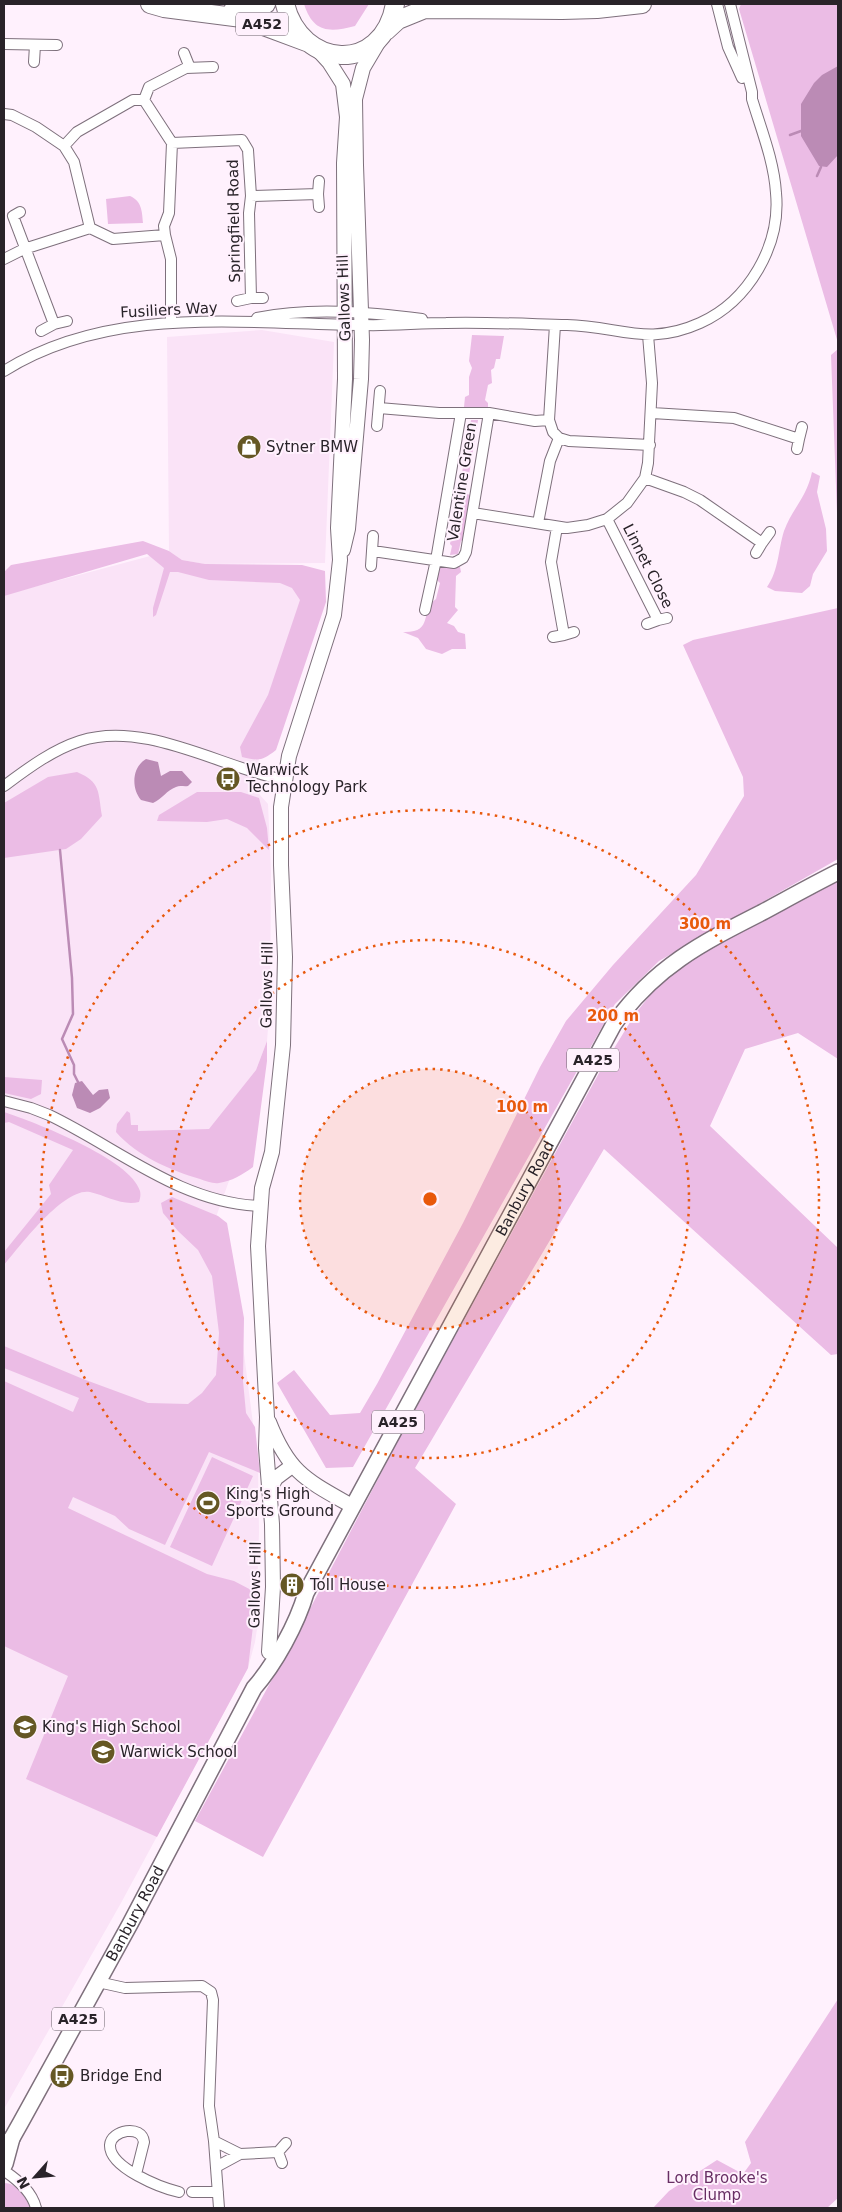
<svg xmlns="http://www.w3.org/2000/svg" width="842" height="2212" font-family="'DejaVu Sans',sans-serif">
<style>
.built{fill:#fae3f7}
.green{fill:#ebbce5}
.water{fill:#bb8bb5}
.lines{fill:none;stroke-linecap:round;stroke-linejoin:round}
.stream{stroke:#bb8bb5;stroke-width:2.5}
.street-casing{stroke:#7e707c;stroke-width:12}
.secondary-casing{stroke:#7e707c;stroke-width:16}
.primary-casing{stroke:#7e707c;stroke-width:18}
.highway-casing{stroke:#7e707c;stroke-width:20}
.street{stroke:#fff;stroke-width:10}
.secondary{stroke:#fff;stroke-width:14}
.primary{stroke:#fff;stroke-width:15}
.highway{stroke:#fff;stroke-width:18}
.ring{fill:none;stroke:#e8590c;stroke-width:2.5;stroke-dasharray:2.5 5}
.labels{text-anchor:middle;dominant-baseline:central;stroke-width:4;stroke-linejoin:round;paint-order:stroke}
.shield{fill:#fff1fd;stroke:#696169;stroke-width:1}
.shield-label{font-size:14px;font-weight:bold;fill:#292329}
.street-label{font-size:15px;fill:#292329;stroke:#fff1fd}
.poi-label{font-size:15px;fill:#292329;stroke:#fff1fd;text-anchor:start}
.park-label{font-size:15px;fill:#682e64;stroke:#fff1fd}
.centre{fill:#e8590c;stroke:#fff1fd;stroke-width:2.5}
.ring-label{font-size:15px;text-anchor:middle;font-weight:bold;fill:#e8590c;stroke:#fff1fd;stroke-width:4;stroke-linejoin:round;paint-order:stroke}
</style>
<rect width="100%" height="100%" fill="#fff1fd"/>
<!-- built -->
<path class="built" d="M262,330L334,342L325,563L204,564L182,560L169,551L167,337Z
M154,555L204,571L315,581L251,785L268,804L271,872L270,1004L267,1041L256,1070L231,1102L234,1167L216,1217L229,1236L258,1463L259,1532L257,1592L262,1597L255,1642L248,1668L121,1903L4,2109V595Z"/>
<!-- green -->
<path class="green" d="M304,4H369L355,26C328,33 313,32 304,4Z
M741,4H838V343L739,9Z
M130,196C142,201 142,212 143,223L108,224L106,199Z
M472,335L504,336L500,359H496L494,368L491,370L492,383L488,385L485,400L488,403V408L464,407L465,397L469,395V377L472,368L469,361Z
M838,349V539L831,355Z
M471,420H478L466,493L471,496L463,540L461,541L458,554L450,555L452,546L450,544Z
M812,472L820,476L817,492L826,529L827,551L813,574L810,586L802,593L775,591L767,587C779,570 778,550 784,531C792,509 807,497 812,472Z
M143,541L169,551L182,560L205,564L302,565L325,571L326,602L276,750C262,761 259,761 242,757L240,747L268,695L300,600L292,588L280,583L209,580L178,572H170L156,615L153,617V608L164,568L147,554L4,596V572L11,565Z
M440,567H460L461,572L456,576L455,607L458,610L447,623L454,626L458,632L465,634L466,649H452L442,654L426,649L418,638L403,632C435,633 419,610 436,599L440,583L437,580Z
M838,608V859L659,961L615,1004L353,1467L326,1468L277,1383L294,1370L330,1415L360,1413L377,1384L463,1223L540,1067L566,1021L613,965L696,875L744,796L743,777L683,645L693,640Z
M77,772C101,782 98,792 102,816L81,839L66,849L4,858V803L48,777Z
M241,792L259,798L267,828L269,850L247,828L227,819L207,822L157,821L159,815L197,792Z
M838,880V1059L798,1033L745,1049L710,1126L838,1248V1354L831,1355L604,1149L415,1468L456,1504L263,1857L195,1821L301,1626L399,1439L599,1073L635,1014L659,984L683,963Z
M267,1041V1061L253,1167C242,1175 232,1181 219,1183C213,1184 206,1181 200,1179C170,1170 137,1156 116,1132L117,1124L127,1111L130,1113L131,1125H138V1131L209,1129L256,1070Z
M4,1077L42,1080L41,1094L31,1099L4,1093Z
M4,1112C34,1122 131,1159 140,1191C141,1195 140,1199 139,1202C122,1206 107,1196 90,1192C64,1187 20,1246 4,1265V1252L51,1194L49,1185L73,1150L9,1122L4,1123Z
M172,1197L218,1216L227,1223L244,1318L243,1381L246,1413L255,1427L260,1473L209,1452L165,1545L129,1529L115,1516L73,1497L68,1508L207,1574L234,1581L257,1593L248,1668L157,1837L26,1779L68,1676L4,1646V1381L73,1412L79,1398L4,1368V1346L83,1379L148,1403L188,1404L202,1393L216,1375L219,1333L212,1276L198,1250L178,1231L163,1213L161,1203Z
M212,1457L253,1476L212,1566L170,1547Z
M838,1999V2198L827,2208H653L669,2191L717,2160L743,2174L751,2163L745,2142Z
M4,2183C17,2183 26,2197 30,2208H4Z"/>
<!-- water -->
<path class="water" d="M838,66V155L827,167L819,166L801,136V104L814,83L822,75Z
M146,759L158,762L161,776L170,771H182L192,782L188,786C184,787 180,785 176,787C167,790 162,799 153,803L141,800C131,788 132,767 146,759Z
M82,1081L93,1095L99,1090L108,1089L110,1098L100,1108L90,1113L77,1108L72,1095L75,1083Z"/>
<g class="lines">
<!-- stream -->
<path class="stream" d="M790,135L801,131
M817,176L821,167
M60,850L72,978L73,1014L62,1039L74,1065V1074L78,1082"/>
<defs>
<path id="street" d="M717,4L728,47L742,78
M4,44L57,45
M184,53L190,68
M34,62L35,45
M144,100L149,87L186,68L213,67
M4,114L12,115L36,127L64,146L74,162L90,228L113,239L165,235L164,226L169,213L172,143L144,100H133L77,132L64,146
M172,143L242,140L248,150L251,196L249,213L251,298L237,301
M318,194L319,207
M251,196L318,194L319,181
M20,212L13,216L54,324L41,331
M165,235L171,259V323
M4,259L24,249L90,228
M251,298H263
M257,318C311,307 368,312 422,319
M54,324L67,321
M4,371C111,304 243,324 363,325C391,326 418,323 446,323C486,322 527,324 567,325C619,326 647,347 700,323C749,301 781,245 776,193C774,161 761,129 752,99V92L730,4
M379,408L439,413H489L535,421L549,420
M652,413L734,418L799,439L797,449
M377,426L380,391
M559,438L569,441L650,445
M799,439L802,427
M645,478L684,492L700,500L762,543L756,553
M473,513L567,528L588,525L607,519L627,503L645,478L648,463L652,383L648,335
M607,519L658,620L667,618
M538,523L550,461L559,438L553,432L549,420L555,325
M762,543L770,532
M373,551L454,563L463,558L466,552L489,413
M371,566L373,536
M425,610L436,560L461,413
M647,624L658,620
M564,635L574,632
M553,637L564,635L551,562L557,527
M4,786C27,769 52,750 80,741C145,720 220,767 284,780
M4,1101L31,1108L49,1115C118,1148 180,1203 260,1206
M98,1982L125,1988L202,1986L211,1992L213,2000L209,2106L214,2141L219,2208
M214,2141L240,2154
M282,2163L278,2152L286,2143
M216,2167L240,2154L278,2152
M6,2172C19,2181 32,2192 36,2208
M136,2174L144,2142C142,2124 111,2130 110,2145C109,2168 162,2188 179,2192
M192,2192H218"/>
<path id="secondary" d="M343,550L348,529L361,379L362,340L356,165L355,99L363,68L379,41
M269,1422C289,1473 306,1480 352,1506
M270,1489L276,1478L292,1466
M269,1652L273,1587L272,1524L266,1448L267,1417L258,1246L262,1188L272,1152L283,1045L285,957L281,865V807L289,756L334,615L340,560L338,528L345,379L344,163L347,117L343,84L329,62L318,50"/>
<g id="primary">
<path id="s1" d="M4,2147L12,2138L21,2122L130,1924L254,1688C275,1664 297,1624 306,1593L614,1024C655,967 700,944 761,913C787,899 812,885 838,872"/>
<path d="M5,2164L12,2138"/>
</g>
<path id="highway" d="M150,4L164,8L242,18L309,43
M285,4C301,69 382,75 395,4
M233,10L256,9L266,4
M386,31L398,20L425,9L562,10L597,9L642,4"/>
</defs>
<!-- street casing -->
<use href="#street" class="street-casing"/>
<!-- secondary casing -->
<use href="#secondary" class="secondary-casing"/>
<!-- primary casing -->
<use href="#primary" class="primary-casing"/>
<!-- highway casing -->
<use href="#highway" class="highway-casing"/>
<!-- street -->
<use href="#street" class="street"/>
<!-- secondary -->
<use href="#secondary" class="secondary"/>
<!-- primary -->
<use href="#primary" class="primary"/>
<!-- highway -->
<use href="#highway" class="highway"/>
</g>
<!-- distance rings -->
<circle cx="430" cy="1199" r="130" fill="#e8590c" fill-opacity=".12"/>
<g class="ring">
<circle cx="430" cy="1199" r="130"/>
<circle cx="430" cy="1199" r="259"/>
<circle cx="430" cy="1199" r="389"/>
</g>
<!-- icons -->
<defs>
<symbol id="shop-disc" viewBox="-11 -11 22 22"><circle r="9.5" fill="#655724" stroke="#fff1fd"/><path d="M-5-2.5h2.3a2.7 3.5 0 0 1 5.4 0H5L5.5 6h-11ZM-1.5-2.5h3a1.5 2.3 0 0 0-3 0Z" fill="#fff"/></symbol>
<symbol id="bus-disc" viewBox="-11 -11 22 22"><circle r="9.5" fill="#655724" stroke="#fff1fd"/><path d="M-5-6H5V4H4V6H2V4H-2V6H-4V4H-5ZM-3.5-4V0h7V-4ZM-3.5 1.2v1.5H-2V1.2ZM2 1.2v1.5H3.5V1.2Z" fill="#fff"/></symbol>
<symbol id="stadium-disc" viewBox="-11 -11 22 22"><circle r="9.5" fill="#655724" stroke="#fff1fd"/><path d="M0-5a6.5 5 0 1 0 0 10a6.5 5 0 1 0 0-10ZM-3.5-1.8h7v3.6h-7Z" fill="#fff"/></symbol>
<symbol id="building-disc" viewBox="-11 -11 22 22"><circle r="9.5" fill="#655724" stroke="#fff1fd"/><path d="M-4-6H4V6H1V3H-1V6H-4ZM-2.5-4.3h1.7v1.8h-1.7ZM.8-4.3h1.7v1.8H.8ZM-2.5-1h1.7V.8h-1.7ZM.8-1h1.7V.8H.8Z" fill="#fff"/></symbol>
<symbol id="school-disc" viewBox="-11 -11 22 22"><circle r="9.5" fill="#655724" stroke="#fff1fd"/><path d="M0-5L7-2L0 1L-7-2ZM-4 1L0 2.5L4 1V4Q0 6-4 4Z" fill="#fff"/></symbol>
</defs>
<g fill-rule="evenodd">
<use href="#shop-disc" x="235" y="433" width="28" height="28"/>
<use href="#bus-disc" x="214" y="765" width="28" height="28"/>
<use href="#stadium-disc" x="194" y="1489" width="28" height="28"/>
<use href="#building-disc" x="278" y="1571" width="28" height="28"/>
<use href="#school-disc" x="11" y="1713" width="28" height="28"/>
<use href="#school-disc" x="89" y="1738" width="28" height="28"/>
<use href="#bus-disc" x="48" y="2062" width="28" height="28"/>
</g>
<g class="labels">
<!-- shield labels -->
<g class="shield">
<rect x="236" y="12.5" width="52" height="23" rx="4"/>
<rect x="567" y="1048.5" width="52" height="23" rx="4"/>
<rect x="372" y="1410.5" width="52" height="23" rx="4"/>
<rect x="52" y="2007.5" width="52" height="23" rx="4"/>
</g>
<g class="shield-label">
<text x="262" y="24">A452</text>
<text x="593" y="1060">A425</text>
<text x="398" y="1422">A425</text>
<text x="78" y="2019">A425</text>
</g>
<!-- street labels -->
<g class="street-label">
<text transform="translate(234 221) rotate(-91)">Springfield Road</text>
<text transform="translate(344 298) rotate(-92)">Gallows Hill</text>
<text transform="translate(169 310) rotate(-3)">Fusiliers Way</text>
<text transform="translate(462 482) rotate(-81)">Valentine Green</text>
<text transform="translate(648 566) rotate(63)">Linnet Close</text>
<text transform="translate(267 985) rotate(-89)">Gallows Hill</text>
<text stroke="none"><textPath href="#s1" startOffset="1092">Banbury Road</textPath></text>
<text transform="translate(255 1585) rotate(-89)">Gallows Hill</text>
<text stroke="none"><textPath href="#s1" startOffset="268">Banbury Road</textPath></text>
</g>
<!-- poi labels -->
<g class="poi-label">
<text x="266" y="447">Sytner BMW</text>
<text x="246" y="770">Warwick<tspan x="246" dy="17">Technology Park</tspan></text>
<text x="226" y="1494">King's High<tspan x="226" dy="17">Sports Ground</tspan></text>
<text x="310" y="1585">Toll House</text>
<text x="42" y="1727">King's High School</text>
<text x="120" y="1752">Warwick School</text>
<text x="80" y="2076">Bridge End</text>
</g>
<!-- park labels -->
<g class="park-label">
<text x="717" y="2178">Lord Brooke's<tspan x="717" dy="17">Clump</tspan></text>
</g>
</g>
<circle cx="430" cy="1199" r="8" class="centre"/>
<g class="ring-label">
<text x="705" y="929">300 m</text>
<text x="613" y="1021">200 m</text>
<text x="522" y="1112">100 m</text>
</g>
<!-- border -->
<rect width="842" height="2212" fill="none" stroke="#292329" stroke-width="10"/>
<!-- north arrow -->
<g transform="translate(35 2177) rotate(243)" stroke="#fff1fd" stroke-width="4" paint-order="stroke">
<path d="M0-4L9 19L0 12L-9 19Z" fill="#292329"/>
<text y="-8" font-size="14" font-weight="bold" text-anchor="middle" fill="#292329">N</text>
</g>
</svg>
